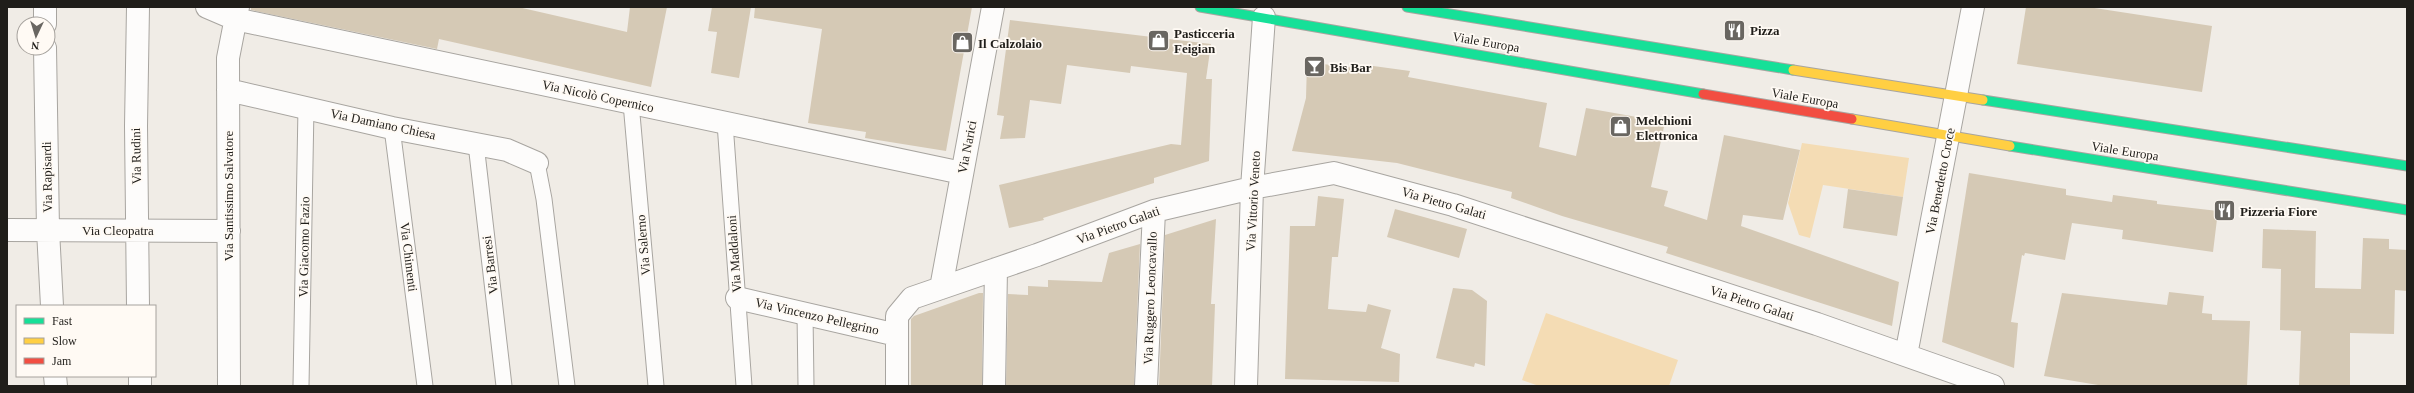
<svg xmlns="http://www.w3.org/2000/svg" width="2414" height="393" font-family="Georgia,serif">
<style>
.green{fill:#f4dcb4}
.building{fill:#d5c9b5}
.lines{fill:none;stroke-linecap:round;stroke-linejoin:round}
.lane-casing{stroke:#a8a5a0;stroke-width:17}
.street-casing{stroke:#a8a5a0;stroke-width:24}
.fast-casing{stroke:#a8a5a0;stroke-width:11}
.slow-casing{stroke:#a8a5a0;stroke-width:11}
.jam-casing{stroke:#a8a5a0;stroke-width:11}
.lane{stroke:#fdfcfb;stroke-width:15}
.street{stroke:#fdfcfb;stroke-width:22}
.fast{stroke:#16e098;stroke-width:9}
.slow{stroke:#ffcf43;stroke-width:9}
.jam{stroke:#f24e42;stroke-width:9}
.labels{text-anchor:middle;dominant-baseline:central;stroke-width:3.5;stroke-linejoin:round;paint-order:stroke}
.poi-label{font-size:13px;font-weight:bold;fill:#201e1a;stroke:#fffaf4;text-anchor:start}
.street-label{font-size:13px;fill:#201e1a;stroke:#fffaf4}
</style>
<rect width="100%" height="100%" fill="#f0ece6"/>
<!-- green -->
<path class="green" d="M1802,143L1909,158L1903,197L1823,185L1810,238L1799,235L1788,203Z
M1546,313L1678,360L1669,386H1539L1522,380Z"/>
<!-- building -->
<path class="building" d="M251,7H518L627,32L630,7H667L651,87L439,39L437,49L251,10Z
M712,7H751L739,78L711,73L717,32L708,31Z
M755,7H972L946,151L865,138L866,132L808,123L822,29L754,18Z
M2026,7H2088L2212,26L2202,92L2017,64Z
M1010,20L1211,44L1206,79H1212L1209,161L1154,178V183L1043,218L1044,220L1009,228L999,185L1171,144L1181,145L1187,73L1131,66L1130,73L1067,65L1061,104L1030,100L1025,138L1000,139L1004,116L997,115Z
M1307,62L1363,69L1366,65L1410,71L1408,77L1547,103L1539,147L1576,156L1586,108L1665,122L1651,187L1668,191L1664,206L1707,220L1724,135L1800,150L1783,220L1743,215L1741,226L1899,282L1892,326L1666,253L1668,247L1562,216L1511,198L1512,192L1397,163L1292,151L1306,98Z
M1969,173L2066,189V195L2112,202L2113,195L2157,201V204L2218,211L2213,252L2122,239L2123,230L2072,223L2065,260L2025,253L2024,256L2022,255L2011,322L2018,323L2014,368L1942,342Z
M1848,189L1903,197L1897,236L1843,228Z
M1318,196L1344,199L1338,257H1332L1328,309L1366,312L1368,304L1391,310L1381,348L1400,354L1399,382L1285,379L1290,226H1315Z
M1395,209L1467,229L1459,258L1387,237Z
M1216,219L1211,304H1215L1212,386H1159L1165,235Z
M2263,229L2316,231L2315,288L2361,289L2363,238L2389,239V249L2407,250V291L2395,290L2394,334L2350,333V386H2299L2301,331L2280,330L2281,269L2262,268Z
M1140,244L1134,386H1006L1008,294L1028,295V286L1048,287V280L1102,282L1109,253Z
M1453,288L1472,290L1487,301L1485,366L1475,363L1474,367L1436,358Z
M2169,292L2204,296L2202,313L2212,314V320L2250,321L2247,386H2104L2044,376L2062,293L2167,305Z
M979,293H983L982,386H911V319L914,316Z"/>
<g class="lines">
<defs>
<path id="lane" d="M631,103L656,386
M725,123L744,386
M392,128L425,386
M476,144L504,386
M537,163L544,199L567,386
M805,313L806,386
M301,386L306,107"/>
<path id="street" d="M45,7V24
M138,7L136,126L138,306
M207,7L235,19L962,173
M45,48L48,230L52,306
M228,90L392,128L507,150L537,163
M7,230L229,231
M941,288L993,7
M737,298L897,335
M1906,355L1973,7
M55,376L56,386
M140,376V386
M229,386L228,58L238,7
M897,386V316L912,298L1037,255L1154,211L1252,188L1334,173L1453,205L1817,324L1993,386
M994,386L996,269
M1146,386L1154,211
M1246,386L1252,188L1264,17"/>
<path id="fast" d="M1200,7L1703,94
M1407,7L1793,70
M1983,100L2407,166
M2010,146L2407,210"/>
<path id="slow" d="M1793,70L1983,100
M1852,119L2010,146"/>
<path id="jam" d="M1703,94L1852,119"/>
</defs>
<!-- lane casing -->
<use href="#lane" class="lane-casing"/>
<!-- street casing -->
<use href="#street" class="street-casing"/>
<!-- fast casing -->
<use href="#fast" class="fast-casing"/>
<!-- slow casing -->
<use href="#slow" class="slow-casing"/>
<!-- jam casing -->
<use href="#jam" class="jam-casing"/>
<!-- lane -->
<use href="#lane" class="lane"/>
<!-- street -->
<use href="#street" class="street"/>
<!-- fast -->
<use href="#fast" class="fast"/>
<!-- slow -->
<use href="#slow" class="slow"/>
<!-- jam -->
<use href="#jam" class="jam"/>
</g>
<!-- icons -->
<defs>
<symbol id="restaurant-square" viewBox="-11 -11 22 22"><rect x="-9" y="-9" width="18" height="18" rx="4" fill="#696661" stroke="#fffaf4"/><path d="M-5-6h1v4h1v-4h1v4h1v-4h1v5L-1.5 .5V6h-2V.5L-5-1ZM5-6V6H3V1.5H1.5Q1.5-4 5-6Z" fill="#fff"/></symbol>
<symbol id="shop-square" viewBox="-11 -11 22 22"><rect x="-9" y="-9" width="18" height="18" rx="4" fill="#696661" stroke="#fffaf4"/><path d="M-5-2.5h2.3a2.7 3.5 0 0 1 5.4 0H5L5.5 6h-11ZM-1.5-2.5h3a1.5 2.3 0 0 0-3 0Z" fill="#fff"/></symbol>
<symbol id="bar-square" viewBox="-11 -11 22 22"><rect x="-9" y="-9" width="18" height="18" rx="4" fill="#696661" stroke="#fffaf4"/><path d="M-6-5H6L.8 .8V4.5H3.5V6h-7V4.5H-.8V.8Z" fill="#fff"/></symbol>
</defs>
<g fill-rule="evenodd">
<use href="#restaurant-square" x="1722" y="18" width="25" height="25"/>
<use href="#shop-square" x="1146" y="28" width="25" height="25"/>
<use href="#shop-square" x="950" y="30" width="25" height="25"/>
<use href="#bar-square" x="1302" y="54" width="25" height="25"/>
<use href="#shop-square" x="1608" y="114" width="25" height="25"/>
<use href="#restaurant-square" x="2212" y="198" width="25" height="25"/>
</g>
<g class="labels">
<!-- poi labels -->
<g class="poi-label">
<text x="1750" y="30">Pizza</text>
<text x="1174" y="33">Pasticceria<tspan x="1174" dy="15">Feigian</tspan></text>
<text x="978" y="43">Il Calzolaio</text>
<text x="1330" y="67">Bis Bar</text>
<text x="1636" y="120">Melchioni<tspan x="1636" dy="15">Elettronica</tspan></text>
<text x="2240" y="211">Pizzeria Fiore</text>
</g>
<!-- street labels -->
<g class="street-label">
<text transform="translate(1486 42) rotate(10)">Viale Europa</text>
<text transform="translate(598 96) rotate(12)">Via Nicolò Copernico</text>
<text transform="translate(1805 98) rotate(10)">Viale Europa</text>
<text transform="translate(383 124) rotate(12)">Via Damiano Chiesa</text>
<text transform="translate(967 147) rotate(-79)">Via Narici</text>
<text transform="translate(2125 151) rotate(9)">Viale Europa</text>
<text transform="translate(136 156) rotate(-91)">Via Rudini</text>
<text transform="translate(47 177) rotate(-91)">Via Rapisardi</text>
<text transform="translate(1940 181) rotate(-79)">Via Benedetto Croce</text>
<text transform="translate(228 196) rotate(-90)">Via Santissimo Salvatore</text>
<text transform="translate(1253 201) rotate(-87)">Via Vittorio Veneto</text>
<text transform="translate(1444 203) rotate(16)">Via Pietro Galati</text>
<text transform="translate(1118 225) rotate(-20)">Via Pietro Galati</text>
<text x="118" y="230">Via Cleopatra</text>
<text transform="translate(643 245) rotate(-95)">Via Salerno</text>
<text transform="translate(304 247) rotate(-89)">Via Giacomo Fazio</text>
<text transform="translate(734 254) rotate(-94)">Via Maddaloni</text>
<text transform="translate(409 257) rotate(83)">Via Chimenti</text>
<text transform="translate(490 265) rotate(-97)">Via Barresi</text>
<text transform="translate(1150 298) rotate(-88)">Via Ruggero Leoncavallo</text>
<text transform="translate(1752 303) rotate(18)">Via Pietro Galati</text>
<text transform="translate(817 316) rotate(13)">Via Vincenzo Pellegrino</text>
</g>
</g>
<!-- border -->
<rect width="2414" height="393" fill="none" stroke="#201e1a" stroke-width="16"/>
<!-- legend -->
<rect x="16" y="305" width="140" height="72" fill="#fffaf4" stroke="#a6a29d"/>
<rect x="24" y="318" width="20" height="6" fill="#16e098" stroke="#a6a29d"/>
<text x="52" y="325" font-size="12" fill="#201e1a">Fast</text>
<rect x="24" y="338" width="20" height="6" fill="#ffcf43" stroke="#a6a29d"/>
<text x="52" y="345" font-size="12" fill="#201e1a">Slow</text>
<rect x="24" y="358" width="20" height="6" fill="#f24e42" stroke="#a6a29d"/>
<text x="52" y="365" font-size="12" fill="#201e1a">Jam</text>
<!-- north arrow -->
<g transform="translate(36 36) rotate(184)"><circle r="19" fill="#fffaf4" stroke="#a6a29d"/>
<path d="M0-3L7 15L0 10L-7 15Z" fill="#696661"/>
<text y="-6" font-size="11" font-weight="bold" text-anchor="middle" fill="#201e1a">N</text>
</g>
</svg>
